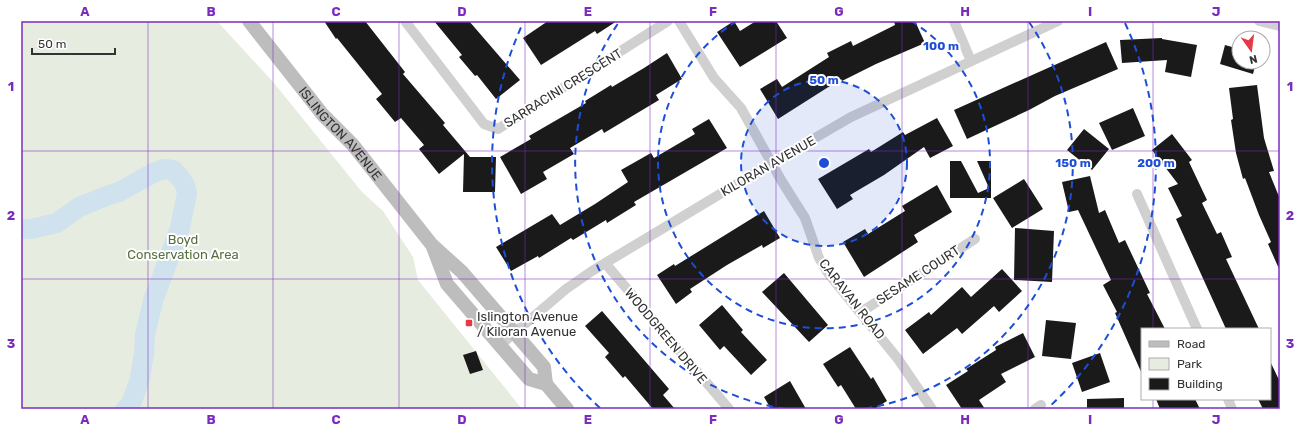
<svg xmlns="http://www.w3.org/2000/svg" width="1301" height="430" font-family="Rubik,sans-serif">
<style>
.green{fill:#e6ecdf}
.water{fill:#cfe2ee}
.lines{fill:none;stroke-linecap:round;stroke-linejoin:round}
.river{stroke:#cfe2ee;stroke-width:20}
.building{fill:#1a1a1a}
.street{stroke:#d0d0d0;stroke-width:10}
.secondary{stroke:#bdbdbd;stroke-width:14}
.grid{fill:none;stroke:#7b2cbf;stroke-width:1;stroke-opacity:0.55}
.ring{fill:none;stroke:#1d4ed8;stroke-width:2;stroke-dasharray:7 5}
.poi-dot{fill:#e63946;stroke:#fff;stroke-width:1.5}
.labels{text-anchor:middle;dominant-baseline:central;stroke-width:4;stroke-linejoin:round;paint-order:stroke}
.street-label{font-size:13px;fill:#333;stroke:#fff}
.park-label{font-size:13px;fill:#56703f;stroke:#fff}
.poi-label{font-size:13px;fill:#333;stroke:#fff;text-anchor:start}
.centre{fill:#1d4ed8;stroke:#fff;stroke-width:2}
.ring-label{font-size:12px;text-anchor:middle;font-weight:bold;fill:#1d4ed8;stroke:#fff;stroke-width:4;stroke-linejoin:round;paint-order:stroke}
.neatline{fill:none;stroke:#7b2cbf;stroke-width:1.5}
.grid-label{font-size:13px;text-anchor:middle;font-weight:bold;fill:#7b2cbf}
</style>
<rect width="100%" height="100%" fill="#fff"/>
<!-- green -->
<path class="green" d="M21,21H217L274,83L362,192L383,211L413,257L418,280L522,409H21Z"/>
<!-- water -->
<path class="water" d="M139,382L137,409H115L116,405Z"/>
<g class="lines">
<!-- river -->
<path class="river" d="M21,229H31L57,223L79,207L109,195L119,192L155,172L164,169L173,170L181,179L185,185L187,193L180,228L153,301L145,335L144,354L139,382L129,409"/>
</g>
<!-- building -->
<path class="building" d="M324,21H365L405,72L403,74L445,123L443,125L470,157H496L495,192H463L464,154L439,174L419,149L424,145L401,118L395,122L376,99L382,94L337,38L336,39Z
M434,21H469L520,80L496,99L477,75L475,76L459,57L462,55Z
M548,21H617L597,34L595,31L541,65L523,38Z
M734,21L740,31L756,21H776L787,38L740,67L717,32Z
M894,21H915L925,43L876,64L842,81L841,79L778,119L760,89L777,79L782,87L829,57L827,53L851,41L853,46L895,25Z
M1162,38V39L1197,45L1191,77L1165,72L1167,60L1122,63L1120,40Z
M1106,42L1118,69L1055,96L1029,110L967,139L954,110Z
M1225,45L1239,49V62H1256L1253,74L1220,64Z
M667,53L682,79L656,95L659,100L604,133L602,129L570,148L574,154L543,172L547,179L521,194L500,157L531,139L529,136L586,103L585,101L611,85L612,87L644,68Z
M1257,85L1264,138L1274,171L1269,172L1280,199V271L1268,244L1271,242L1259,215L1245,178L1243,179L1236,153L1231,120L1233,119L1229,88Z
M1133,108L1145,136L1112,150L1099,123Z
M937,118L953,146L930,158L924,147L884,175L850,195L853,199L837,209L818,179L869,149L871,152L903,132L905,135Z
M709,119L727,148L634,202L636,205L607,223L606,220L573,240L571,238L539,258L538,256L511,271L496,247L552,214L560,225L595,204L628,182L621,170L651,153L654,158L695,134L692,129Z
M1084,129L1109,149L1092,170L1067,150Z
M1172,134L1192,160L1189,162L1207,200L1202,203L1217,234L1221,232L1232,257L1226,259L1259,329H1226L1176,219L1182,216L1168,188L1178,184L1152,150Z
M950,161H961L978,193L989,188L977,161H991V198H950Z
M1090,176L1099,213L1105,210L1119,243L1125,240L1150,293L1147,294L1165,329H1142V374L1115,313L1117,312L1103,285L1111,280L1078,210L1069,212L1062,182Z
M1024,179L1043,209L1012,228L993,198Z
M937,185L952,212L914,235L918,242L864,277L843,242L865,229L868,234L905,211L902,206Z
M764,211L780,238L763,248L762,245L727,265L690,289L692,292L676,304L657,275L674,264L675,266Z
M1015,228L1054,231L1052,282L1014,280Z
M1002,269L1022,291L999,312L994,306L962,334L957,328L923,354L905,330L929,312L931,315L962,287L971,297Z
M784,273L828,325L809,342L762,292Z
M722,305L743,330L741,332L767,360L751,375L724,346L720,350L699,325Z
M602,311L669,389L663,395L675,409H653L625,376L623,378L605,357L609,353L585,326Z
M1046,320L1076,323L1071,359L1042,356Z
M1023,333L1035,357L1001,374L1006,382L979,400L985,409H962L946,385L968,371L966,369L996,350L995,347Z
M850,347L871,379L873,377L887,401L874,409H856L841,385L838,387L823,364Z
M476,351L483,370L470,374L463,355Z
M1100,353L1110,382L1082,392L1072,363Z
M1270,361L1280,382V409H1263L1258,399H1270Z
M790,381L806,409H771L764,397Z
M1124,398V409H1087V399Z
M1156,399H1195L1200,409H1160Z"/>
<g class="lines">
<!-- street -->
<path class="street" d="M405,21L484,124L498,129L668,21
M679,21L714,78L741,108L781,180L805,218L819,258L828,273L898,359L932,409
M954,21L971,61
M1259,21L1280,26
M1137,194L1197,329
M605,263L729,409
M861,312L975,239
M499,346L566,289L592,271L760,170L851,117L1058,21
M1228,399L1232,409
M1035,409L1041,405"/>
<!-- secondary -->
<g class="secondary">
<path id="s1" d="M249,21L323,115L353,145L432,245L462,272L544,367L546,384"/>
<path d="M433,247L447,284L529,379L546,384L567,409"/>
</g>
</g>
<!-- grid -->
<path class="grid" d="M148,21V409M273,21V409M399,21V409M525,21V409M650,21V409M776,21V409M902,21V409M1028,21V409M1153,21V329M21,151H1280M21,279H1280M1153,399V409"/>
<!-- distance rings -->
<circle cx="824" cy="163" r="83" fill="#1d4ed8" fill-opacity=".12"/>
<g class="ring">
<circle cx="824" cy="163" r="83"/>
<path d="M911 21A166 166 0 1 1 737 21"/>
<path d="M785 409A249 249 0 0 1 619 22M1029 22A249 249 0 0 1 863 409"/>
<path d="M600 408A332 332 0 0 1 523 23M1125 23A332 332 0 0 1 1048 408"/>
</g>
<!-- markers -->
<rect class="poi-dot" x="465" y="319" width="8" height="8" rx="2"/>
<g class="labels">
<!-- street labels -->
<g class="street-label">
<text transform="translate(563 88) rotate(-32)">SARRACINI CRESCENT</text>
<text stroke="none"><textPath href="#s1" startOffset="145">ISLINGTON AVENUE</textPath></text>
<text transform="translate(768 166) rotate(-30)">KILORAN AVENUE</text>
<text transform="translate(918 275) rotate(-33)">SESAME COURT</text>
<text transform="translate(852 299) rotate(52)">CARAVAN ROAD</text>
<text transform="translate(666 336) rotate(50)">WOODGREEN DRIVE</text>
</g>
<!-- park labels -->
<g class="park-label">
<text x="183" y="239">Boyd<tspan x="183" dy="15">Conservation Area</tspan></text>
</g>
<!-- poi labels -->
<g class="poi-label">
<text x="477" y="316">Islington Avenue<tspan x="477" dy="15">/ Kiloran Avenue</tspan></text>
</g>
</g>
<circle cx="824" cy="163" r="6" class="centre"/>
<g class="ring-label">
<text x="941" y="50">100 m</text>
<text x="824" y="84">50 m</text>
<text x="1073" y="167">150 m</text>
<text x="1156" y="167">200 m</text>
</g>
<!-- border -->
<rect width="1301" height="430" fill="none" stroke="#ffffff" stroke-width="44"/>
<!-- legend -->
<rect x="1141" y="328" width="130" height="72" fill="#ffffff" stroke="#adadad"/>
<rect x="1149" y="341" width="20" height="6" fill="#bdbdbd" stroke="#adadad"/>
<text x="1177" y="348" font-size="12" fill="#333333">Road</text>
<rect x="1149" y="358" width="20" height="12" fill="#e6ecdf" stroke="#adadad"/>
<text x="1177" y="368" font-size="12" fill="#333333">Park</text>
<rect x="1149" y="378" width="20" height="12" fill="#1a1a1a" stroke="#adadad"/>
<text x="1177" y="388" font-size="12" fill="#333333">Building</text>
<!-- north arrow -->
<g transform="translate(1251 50) rotate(166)"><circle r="19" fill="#ffffff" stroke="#adadad"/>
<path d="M0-3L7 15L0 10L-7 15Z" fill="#e63946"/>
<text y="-6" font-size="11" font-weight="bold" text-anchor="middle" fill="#333333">N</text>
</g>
<!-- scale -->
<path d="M32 48v6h83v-6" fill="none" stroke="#333333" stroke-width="2"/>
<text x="38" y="48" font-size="12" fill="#333333" stroke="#ffffff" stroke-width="3" paint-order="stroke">50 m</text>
<rect x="22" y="22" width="1257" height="386" class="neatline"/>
<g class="grid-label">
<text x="85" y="16">A</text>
<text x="211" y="16">B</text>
<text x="336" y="16">C</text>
<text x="462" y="16">D</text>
<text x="588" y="16">E</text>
<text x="713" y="16">F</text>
<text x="839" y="16">G</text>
<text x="965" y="16">H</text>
<text x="1090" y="16">I</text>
<text x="1216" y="16">J</text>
<text x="11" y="91">1</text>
<text x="1290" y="91">1</text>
<text x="11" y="220">2</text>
<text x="1290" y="220">2</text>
<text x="11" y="348">3</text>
<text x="1290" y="348">3</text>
<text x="85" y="424">A</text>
<text x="211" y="424">B</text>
<text x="336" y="424">C</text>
<text x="462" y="424">D</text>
<text x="588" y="424">E</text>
<text x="713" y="424">F</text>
<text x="839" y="424">G</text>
<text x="965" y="424">H</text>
<text x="1090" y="424">I</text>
<text x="1216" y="424">J</text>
</g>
</svg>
